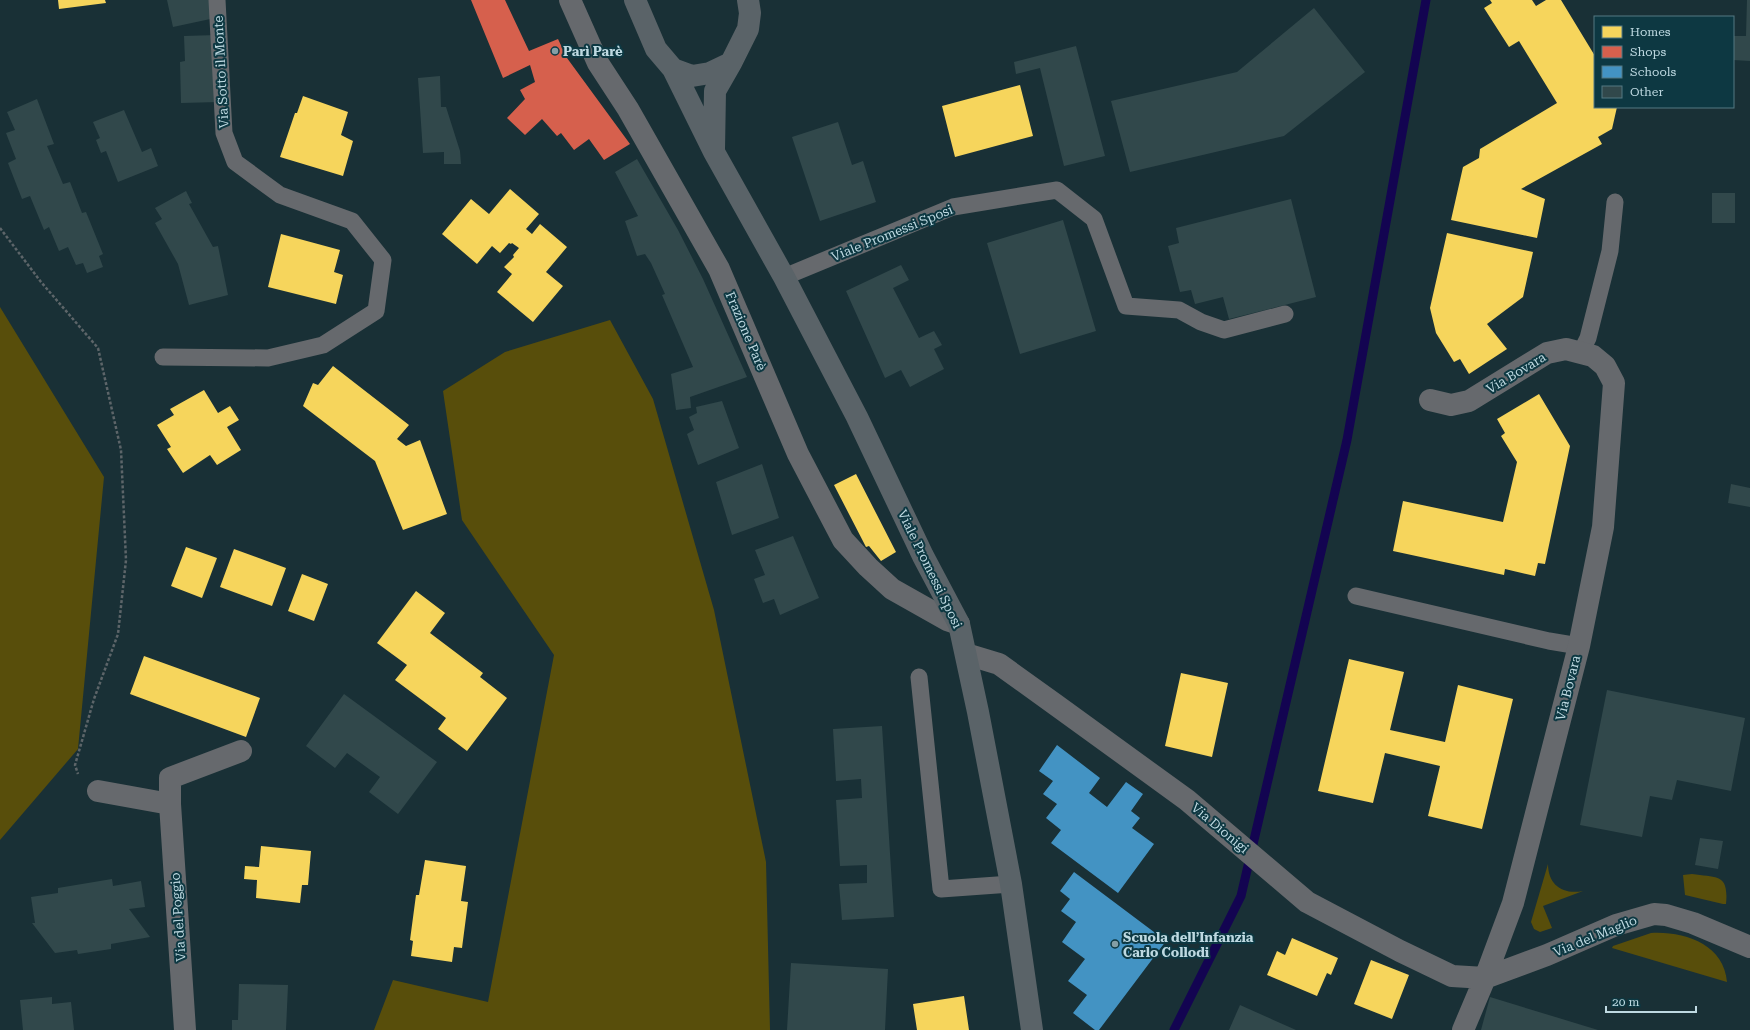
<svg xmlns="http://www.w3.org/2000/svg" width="1750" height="1030" font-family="'Roboto Serif',serif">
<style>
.green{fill:#584e0b}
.homes{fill:#f6d55c}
.shops{fill:#d6604d}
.schools{fill:#4393c3}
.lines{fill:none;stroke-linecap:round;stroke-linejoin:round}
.stream{stroke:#130451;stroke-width:9}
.building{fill:#31484b}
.path{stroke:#5d6569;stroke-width:2.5;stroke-dasharray:3 2;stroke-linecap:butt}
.lane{stroke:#66696d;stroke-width:17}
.street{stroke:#66696d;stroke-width:22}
.secondary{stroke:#5a6368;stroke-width:22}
.poi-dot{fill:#849ea5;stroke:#0d3842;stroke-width:1.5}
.labels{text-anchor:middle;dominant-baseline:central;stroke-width:4;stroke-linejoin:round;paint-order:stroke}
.poi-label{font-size:13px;font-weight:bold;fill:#bed9e1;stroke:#0d3842;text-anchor:start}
.street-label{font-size:13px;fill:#bed9e1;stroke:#0d3842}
</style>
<rect width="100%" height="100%" fill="#193036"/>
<!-- green -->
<path class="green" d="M0,307L104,477L78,749L0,840Z
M610,320L653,399L714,610L766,862L770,1030H374L393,980L488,1002L554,655L462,520L443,391L505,352Z
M1548,864C1548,885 1563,895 1583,891L1543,906L1552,928L1540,932L1534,929L1531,922Z
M1692,874C1717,878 1729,873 1726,904H1723L1685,895L1683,875Z
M1651,933C1684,931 1724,944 1727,982L1612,948L1613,946Z"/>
<!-- homes -->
<path class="homes" d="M58,0H105L106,3L59,9Z
M1490,0H1532L1536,6L1546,0H1561L1595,56V107H1617L1612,129L1598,137L1602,144L1521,189L1545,199L1537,238L1451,220L1463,167L1479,158L1480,149L1557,103L1519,41L1509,47L1484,8L1492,3Z
M1020,85L1033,136L955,157L942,106Z
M303,96L348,112L341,135L353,141L343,176L280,157L295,113H297Z
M510,189L539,214L526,229L532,234L540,224L567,247L546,272L563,286L533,322L497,292L512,274L504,267L514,257L513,255L519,248L512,243L511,244L509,243L500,253L492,246L477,264L442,234L471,199L489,214Z
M1447,233L1533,252L1523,297L1487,324L1507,349L1469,374L1460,359L1454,362L1436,333L1430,308Z
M281,234L340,250L334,272L343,275L336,304L268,287Z
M333,366L409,425L397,439L406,446L420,440L447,514L403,530L375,461L303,406L313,383L318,385Z
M204,390L218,413L230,406L239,420L227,427L241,450L217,465L210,455L183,473L167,449L171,447L157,425L174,415L170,409Z
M1539,394L1570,446L1545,564L1538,563L1535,576L1505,569L1504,575L1393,551L1403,501L1503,522L1517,462L1501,436L1505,433L1497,419Z
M856,474L896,552L881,561L869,546L866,547L834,485Z
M186,547L217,558L202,598L171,586Z
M234,549L286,568L272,606L220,587Z
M302,574L328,584L314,621L288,611Z
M416,591L445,613L430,633L483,673L480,677L507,698L467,751L438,729L446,718L395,680L407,665L377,643Z
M144,656L260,698L246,737L130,694Z
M1349,659L1404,672L1390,730L1445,742L1458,685L1513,699L1482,829L1428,816L1440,766L1385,753L1373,803L1318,791Z
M1181,673L1228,683L1212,757L1165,746Z
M261,846L311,851L308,885H302L300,903L256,898L257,880L244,879L245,866L259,867Z
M425,860L466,866L461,901L468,902L462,948L454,947L452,962L411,956L413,941L410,940L416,895H419Z
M1292,938L1338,958L1331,975L1327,973L1317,996L1267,975L1277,951L1285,955Z
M1371,960L1409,975L1392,1019L1354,1004Z
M964,996L969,1030H917L913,1004Z"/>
<!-- shops -->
<path class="shops" d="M471,0H505L529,51L558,39L567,58L630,144L604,160L589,139L574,150L561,133L557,136L542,119L525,135L507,118L525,99L520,90L535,82L530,65L503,78Z"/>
<!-- schools -->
<path class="schools" d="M1057,745L1100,778L1089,793L1107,807L1126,782L1143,794L1131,811L1140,818L1132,828L1154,844L1118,893L1051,843L1061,830L1046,818L1057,804L1043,794L1053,781L1039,771Z
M1074,872L1166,941L1099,1030H1095L1073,1013L1087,995L1068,981L1085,959L1062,942L1076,922L1061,911L1070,899L1060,891Z"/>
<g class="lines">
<!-- stream -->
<path class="stream" d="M1174,1030L1241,896L1347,440L1426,0"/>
</g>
<!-- building -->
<path class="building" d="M167,0H210L215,18L173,27Z
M1747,0H1750V61L1733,60V36H1746Z
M1314,8L1365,72L1284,136L1130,172L1111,101L1237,72Z
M217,35L219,102L181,103L180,62L185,61L184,36Z
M1076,46L1105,156L1064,166L1040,68L1016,74L1014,62Z
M440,76L441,107H446L460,151L461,164H444V152L423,153L418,78Z
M37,99L54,144L47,146L63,184L70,182L82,213L86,212L103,254L99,256L103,267L87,273L83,263L76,265L68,247L59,251L49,227L44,230L30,196L22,199L8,163L16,159L6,133L15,130L7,112Z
M124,110L142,152L151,148L158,166L118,182L106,151L101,153L96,140L100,138L93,122Z
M838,122L852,165L863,161L876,202L820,221L792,137Z
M637,159L678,230L703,279L747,377L690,397L691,408L676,410L671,374L693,367L662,295L665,294L651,263L645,254L637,256L625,221L638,216L615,172Z
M186,191L192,203L189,204L213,247L218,246L228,295L189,305L178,264L155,223L162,219L155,208Z
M1712,193H1735V223H1712Z
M1291,199L1316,297L1229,319L1223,297L1195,304L1191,290L1180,292L1168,246L1179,243L1176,228Z
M1063,220L1096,331L1020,354L987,243Z
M901,265L909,280L893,288L919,338L934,331L942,345L934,349L944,369L910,387L901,370L885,378L846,291Z
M722,401L739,448L698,465L687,434L694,430L689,417L697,413L696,407Z
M762,464L779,518L732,535L716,482Z
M1731,484L1750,488V507L1728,503Z
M793,536L819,598L780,615L774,599L763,603L754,579L765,575L755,550Z
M1607,690L1745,718L1731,791L1677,780L1672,800L1650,796L1642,837L1580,825Z
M344,694L437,762L398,814L369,792L380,777L347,753L335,768L306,746Z
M882,726L894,917L842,920L839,884L867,883V865L840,866L836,800L862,798L861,779L836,781L833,729Z
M1700,838L1723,841L1718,869L1695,865Z
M112,879L113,886L141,881L145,907L129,909L150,937L111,944V949L78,954L77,950L55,953L32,923H35L31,897L58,893V888Z
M791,963L888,969L885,1030H787Z
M239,984L288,985L286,1030H232V1020H238Z
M52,997V1004L71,1002L74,1030H23L20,1000Z
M1490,997L1598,1030H1481Z
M1240,1005L1296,1030H1229Z"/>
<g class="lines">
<!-- path -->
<path class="path" d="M0,228L41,282L98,348L121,450L126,560L118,634L94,699L75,765L78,774"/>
<!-- lane -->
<path class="lane" d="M784,277L953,207L1057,190L1094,219L1126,306L1179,310L1201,322L1224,330L1285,314
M1581,352L1588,338L1610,251L1615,202
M163,357L268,358L323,345L376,311L383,260L352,221L280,195L235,162L224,133L217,0
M1356,596L1549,641L1579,646
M919,677L941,889L1011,884"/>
<!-- street -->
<path class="street" d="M570,0L598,63L628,109L719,269L798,454L843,540L868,567L892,589L947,620L959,624
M1430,400L1451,405L1469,401L1547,353L1566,349L1593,356L1605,366L1614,383L1603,527L1579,646L1513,903L1485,978L1463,1030
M966,654L999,664L1056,705L1187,800L1307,902L1400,951L1452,976L1485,978L1547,955L1616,925L1654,914L1666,915L1693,923L1750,947
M98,791L170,804L185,1030
M170,804V778L241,751"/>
<!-- secondary -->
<path class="secondary" d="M635,0L656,49L673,69L692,76L710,73L731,63L748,29L750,13L748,0
M673,69L714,152L784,277L857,417L923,556L959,624L978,712L1011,884L1032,1030
M714,149L715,91L731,63"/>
</g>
<!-- markers -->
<g class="poi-dot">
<circle cx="555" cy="51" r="4"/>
<circle cx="1115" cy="944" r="4"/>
</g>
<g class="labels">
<!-- poi labels -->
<g class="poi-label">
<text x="563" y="51">Parì Parè</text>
<text x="1123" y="937">Scuola dell’Infanzia<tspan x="1123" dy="15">Carlo Collodi</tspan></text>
</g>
<!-- street labels -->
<g class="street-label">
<text transform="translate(221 72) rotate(-93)">Via Sotto il Monte</text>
<text transform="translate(892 233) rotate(-22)">Viale Promessi Sposi</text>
<text transform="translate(746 331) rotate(67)">Frazione Parè</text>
<text transform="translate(1516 373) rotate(-31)">Via Bovara</text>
<text transform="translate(930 569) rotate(64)">Viale Promessi Sposi</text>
<text transform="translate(1568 688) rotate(-76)">Via Bovara</text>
<text transform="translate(1220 828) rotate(40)">Via Dionigi</text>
<text transform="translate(178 917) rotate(-94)">Via del Poggio</text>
<text transform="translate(1595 936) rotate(-22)">Via del Maglio</text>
</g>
</g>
<!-- legend -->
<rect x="1594" y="16" width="140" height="92" fill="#0d3842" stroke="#547882"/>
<rect x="1602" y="26" width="20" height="12" fill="#f6d55c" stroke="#547882"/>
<text x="1630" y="36" font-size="12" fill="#bed9e1">Homes</text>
<rect x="1602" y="46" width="20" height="12" fill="#d6604d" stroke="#547882"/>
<text x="1630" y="56" font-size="12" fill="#bed9e1">Shops</text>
<rect x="1602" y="66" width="20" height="12" fill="#4393c3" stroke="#547882"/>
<text x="1630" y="76" font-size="12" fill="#bed9e1">Schools</text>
<rect x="1602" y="86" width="20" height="12" fill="#31484b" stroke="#547882"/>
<text x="1630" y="96" font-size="12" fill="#bed9e1">Other</text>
<!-- scale -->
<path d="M1606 1006v6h90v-6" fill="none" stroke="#bed9e1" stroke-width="2"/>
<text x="1612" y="1006" font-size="12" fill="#bed9e1" stroke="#0d3842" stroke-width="3" paint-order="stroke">20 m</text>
</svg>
